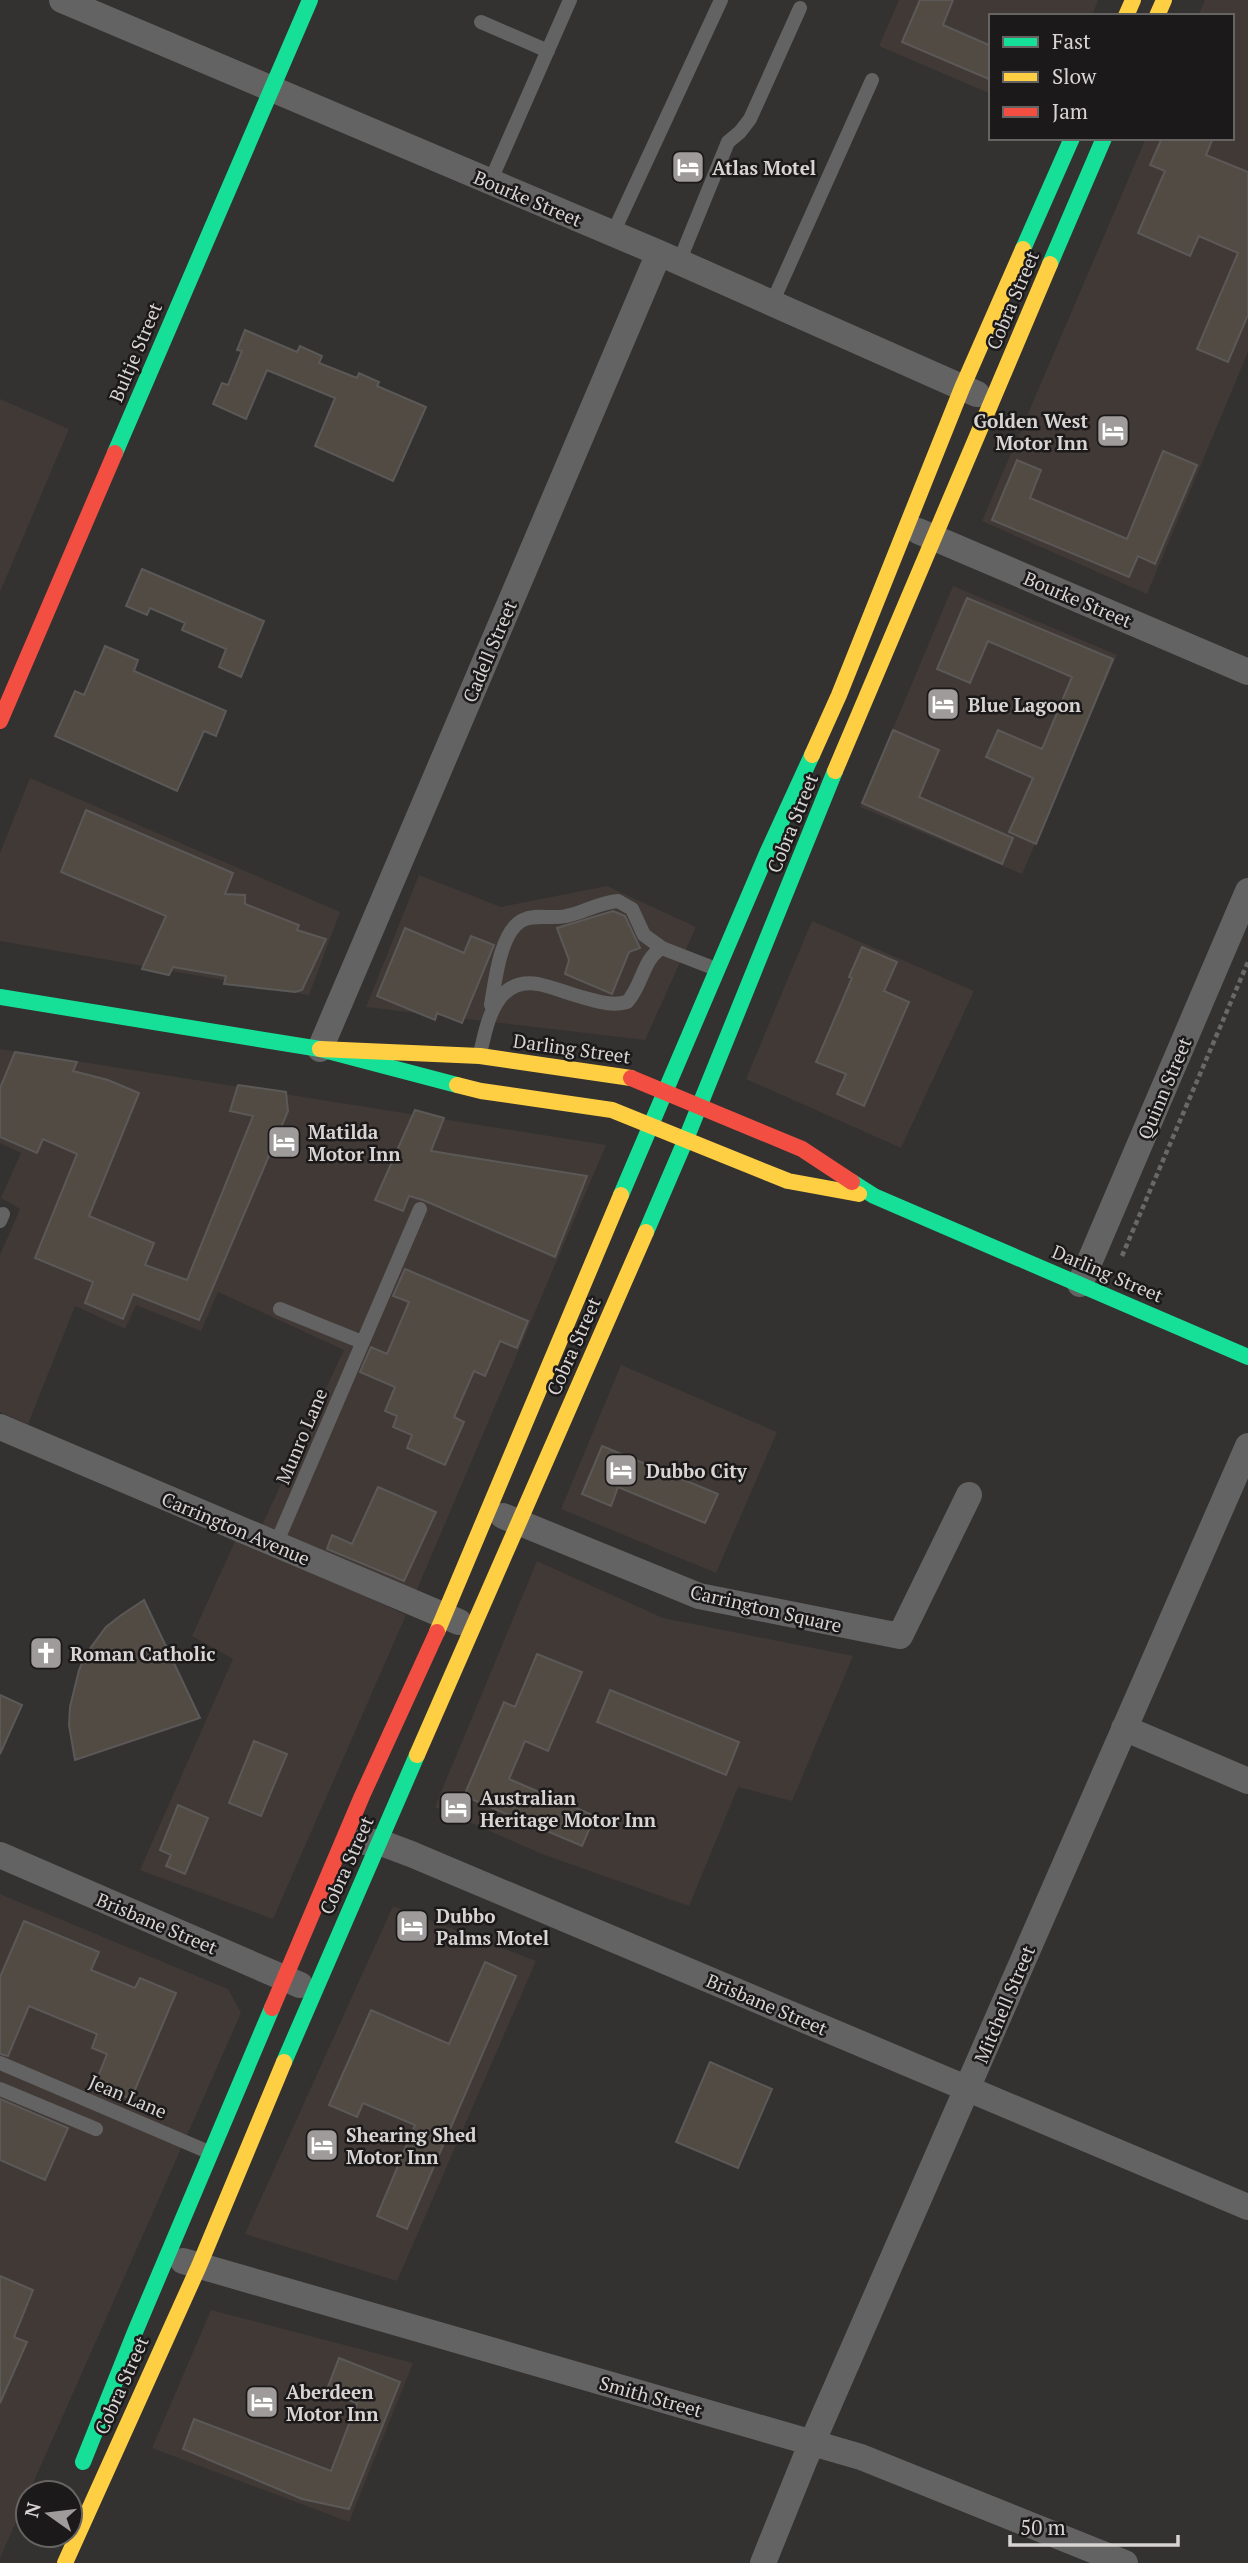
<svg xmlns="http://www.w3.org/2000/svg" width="1248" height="2563" font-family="'PT Serif',serif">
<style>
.built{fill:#413936}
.building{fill:#524b44;stroke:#5b5958;stroke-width:2}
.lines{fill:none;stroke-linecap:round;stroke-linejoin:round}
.path{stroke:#696867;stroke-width:4.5;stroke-dasharray:5 3.5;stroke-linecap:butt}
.lane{stroke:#646363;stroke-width:14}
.street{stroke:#646363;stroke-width:26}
.fast{stroke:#16e098;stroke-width:16}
.slow{stroke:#ffcf43;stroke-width:16}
.jam{stroke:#f24e42;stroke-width:16}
.labels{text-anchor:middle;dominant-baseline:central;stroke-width:5;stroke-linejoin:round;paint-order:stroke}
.poi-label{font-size:19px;font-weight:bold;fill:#d7d4d3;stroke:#1b1919;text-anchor:start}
.street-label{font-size:19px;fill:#d7d4d3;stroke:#1b1919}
</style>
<rect width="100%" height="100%" fill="#333231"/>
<!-- built -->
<path class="built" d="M899,0H1098L1092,16H991V94L879,46Z
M1205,0H1248V352L1147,594L982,521L1146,138H1232V16H1198Z
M0,399L69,429L0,592Z
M953,586L1117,655L1022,874L860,807Z
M30,778L340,912L309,995L0,941V853Z
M419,875L501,907L607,886L696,927L645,1040L366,1007Z
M812,921L974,991L901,1148L746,1079Z
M0,1049L606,1145L415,1594L262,1525L344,1350L218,1292L201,1331L136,1305L125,1329L75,1306L28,1424L0,1412V1255L20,1209L1,1198L21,1153L0,1143Z
M621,1365L777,1432L716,1573L561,1509Z
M237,1537L406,1615L273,1919L140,1870L233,1659L192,1636Z
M537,1561L663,1618L853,1656L792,1801L738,1787L689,1906L542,1854L435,1807Z
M0,1894L228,1989L241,2013L0,2558Z
M393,1906L536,1961L397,2281L245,2234Z
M211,2310L413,2363L349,2522L152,2448Z"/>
<!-- building -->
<path class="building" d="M920,0H953L943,25L991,46V80L902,42Z
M1162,138H1213L1206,155L1248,172V315L1228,362L1197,349L1238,253L1199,236L1190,256L1138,233L1165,171L1150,165Z
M245,330L297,352L300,346L322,356L319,363L357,378L359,373L379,382L377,386L426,407L393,481L315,446L335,398L267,370L246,419L213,404L222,383L228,385L242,351L237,350Z
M1163,451L1197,465L1155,564L1138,556L1129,577L992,520L1017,460L1041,470L1030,498L1127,539Z
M142,569L264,621L241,677L219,667L226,649L182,630L185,623L150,608L147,615L126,606Z
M967,598L1113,659L1036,844L1009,832L1033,778L986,757L998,730L1042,749L1072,677L988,641L970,683L937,669Z
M105,646L138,660L134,671L226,711L216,736L204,731L177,791L55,736L75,691L84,695Z
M893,730L939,750L919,797L1013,838L1002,864L862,803Z
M86,810L233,873L225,894L245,895V904L299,925L297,930L326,939L302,990L295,992L224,984L226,976L173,967L169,975L142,969L166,916L61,872Z
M613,911L625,916L640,948L629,952L612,994L565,974L569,960L557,928Z
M405,928L464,953L471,936L494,945L462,1023L437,1013L435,1020L377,996Z
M862,947L897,962L884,991L909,1002L864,1106L837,1094L846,1074L816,1062L852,978L849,977Z
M15,1052L77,1062L73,1071L108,1080L139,1093L89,1216L154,1243L145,1265L187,1280L253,1116L230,1111L238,1085L286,1092L288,1111L199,1320L133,1294L123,1319L85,1303L93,1282L35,1258L77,1154L43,1139L37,1153L0,1137V1088Z
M415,1110L444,1118L431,1151L587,1176L555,1257L423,1200L409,1196L403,1211L375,1200Z
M405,1269L528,1321L517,1348L500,1341L485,1376L474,1371L454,1417L464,1422L445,1465L407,1448L412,1435L393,1427L397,1416L385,1411L395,1387L360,1372L371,1347L387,1354L409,1302L393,1296Z
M602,1446L718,1494L705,1523L618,1487L611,1506L582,1494Z
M378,1487L436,1512L404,1581L327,1549L332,1535L352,1544Z
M144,1600L200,1718L75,1760L69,1725L70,1707L79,1670L86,1654L106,1627L120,1616Z
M537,1654L582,1672L548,1751L525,1741L509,1779L595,1816L582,1846L464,1796L504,1702L515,1707Z
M610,1690L739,1742L726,1775L597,1722Z
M0,1695L22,1705L0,1754Z
M254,1741L287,1754L261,1816L229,1803Z
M178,1805L208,1818L185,1874L166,1866L171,1855L160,1850Z
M24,1921L99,1952L91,1970L135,1988L140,1978L176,1993L131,2099L95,2084L107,2054L92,2048L97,2034L29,2006L8,2056L0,2054V1977Z
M485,1962L516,1976L407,2229L377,2216L415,2125L363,2103L357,2117L329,2105L371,2010L449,2044Z
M710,2062L772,2089L738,2168L676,2142Z
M0,2099L68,2128L45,2180L0,2160Z
M0,2276L33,2290L14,2337L27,2342L0,2403Z
M339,2358L400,2382L349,2509L302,2499L183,2449L194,2419L331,2471L357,2403L326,2392Z"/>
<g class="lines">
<!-- path -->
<path class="path" d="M1122,1256L1248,962"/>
<!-- lane -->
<path class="lane" d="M481,22L548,51
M490,182L570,0
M613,233L721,0
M679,262L728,142L740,132L750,119L800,8
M772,303L872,80
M491,1005C495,982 500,931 523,920C535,914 552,919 566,916C583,913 600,902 618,901L632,909L644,935L662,948
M480,1054C487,1023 495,977 538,984C553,987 569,994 585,998C600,1002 612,1006 627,1002C642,987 643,958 662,948L716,969
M0,1221L3,1214
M280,1309L362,1342
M276,1544L420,1209
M0,2063L211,2153
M0,2089L96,2129"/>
<!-- street -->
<path class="street" d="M62,0L659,253L977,394
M918,531L1248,672
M320,1049L659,253
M1080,1284L1248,891
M0,1427L459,1622
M503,1516L699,1596L900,1636L969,1495
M1124,1728L1248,1781
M363,1842H379L411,1854L1248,2207
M0,1855L300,1985
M183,2261L861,2457L1125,2563
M763,2563L805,2459L1248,1446"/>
<!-- fast -->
<path class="fast" d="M1023,249L1072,138
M1050,264L1104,138
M115,453L310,0
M0,997L320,1049L457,1085
M852,1182L874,1196L1248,1357
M621,1195L768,851L812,755
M646,1232L686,1139L835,771
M284,2062L417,1755
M83,2462L135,2332L272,2008"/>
<!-- slow -->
<path class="slow" d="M1126,16L1133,0
M1157,16L1164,0
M812,755L839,695L962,388L1023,249
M835,771L1050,264
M320,1049L480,1056L631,1078
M457,1085L481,1091L612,1110L788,1181L859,1194
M437,1632L621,1195
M417,1755L646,1232
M65,2563L199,2266L284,2062"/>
<!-- jam -->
<path class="jam" d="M0,721L115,453
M631,1078L802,1149L852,1182
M272,2008L362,1796L437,1632"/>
</g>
<!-- icons -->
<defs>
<symbol id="hotel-square" viewBox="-11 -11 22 22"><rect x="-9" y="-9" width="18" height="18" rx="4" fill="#9e9b9a" stroke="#1b1919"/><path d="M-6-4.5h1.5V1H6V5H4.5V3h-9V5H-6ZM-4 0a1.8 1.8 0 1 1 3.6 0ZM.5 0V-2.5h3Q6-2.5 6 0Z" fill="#fff"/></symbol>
<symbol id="church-square" viewBox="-11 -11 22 22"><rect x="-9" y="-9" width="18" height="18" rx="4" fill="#9e9b9a" stroke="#1b1919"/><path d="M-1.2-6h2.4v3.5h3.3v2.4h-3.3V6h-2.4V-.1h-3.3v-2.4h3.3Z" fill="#fff"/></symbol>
</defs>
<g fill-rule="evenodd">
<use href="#hotel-square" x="669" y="148" width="38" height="38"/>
<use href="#hotel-square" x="1094" y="412" width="38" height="38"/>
<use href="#hotel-square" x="924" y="685" width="38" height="38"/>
<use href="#hotel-square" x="265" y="1123" width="38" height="38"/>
<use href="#hotel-square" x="602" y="1451" width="38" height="38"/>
<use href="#church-square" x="27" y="1634" width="38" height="38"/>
<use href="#hotel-square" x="437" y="1789" width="38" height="38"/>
<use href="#hotel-square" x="393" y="1907" width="38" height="38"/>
<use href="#hotel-square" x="303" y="2126" width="38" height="38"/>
<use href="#hotel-square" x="243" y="2383" width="38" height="38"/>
</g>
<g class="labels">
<!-- poi labels -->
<g class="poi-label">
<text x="712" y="167">Atlas Motel</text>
<text x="1088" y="420" text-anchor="end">Golden West<tspan x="1088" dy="22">Motor Inn</tspan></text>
<text x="968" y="704">Blue Lagoon</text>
<text x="308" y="1131">Matilda<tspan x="308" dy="22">Motor Inn</tspan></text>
<text x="646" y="1470">Dubbo City</text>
<text x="70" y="1653">Roman Catholic</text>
<text x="480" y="1797">Australian<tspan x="480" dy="22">Heritage Motor Inn</tspan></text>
<text x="436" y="1915">Dubbo<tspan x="436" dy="22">Palms Motel</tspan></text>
<text x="346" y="2134">Shearing Shed<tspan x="346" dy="22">Motor Inn</tspan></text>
<text x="286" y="2391">Aberdeen<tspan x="286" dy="22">Motor Inn</tspan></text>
</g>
<!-- street labels -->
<g class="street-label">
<text transform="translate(528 198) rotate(23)">Bourke Street</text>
<text transform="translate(1012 300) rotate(-67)">Cobra Street</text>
<text transform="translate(135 352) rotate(-67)">Bultje Street</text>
<text transform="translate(1078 599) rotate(23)">Bourke Street</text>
<text transform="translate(489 651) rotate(-67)">Cadell Street</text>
<text transform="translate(792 823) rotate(-68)">Cobra Street</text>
<text transform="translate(572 1048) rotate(8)">Darling Street</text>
<text transform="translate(1164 1088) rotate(-67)">Quinn Street</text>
<text transform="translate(1108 1273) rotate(23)">Darling Street</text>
<text transform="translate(573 1346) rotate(-66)">Cobra Street</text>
<text transform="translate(301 1436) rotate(-67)">Munro Lane</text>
<text transform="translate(236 1528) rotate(23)">Carrington Avenue</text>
<text transform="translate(766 1608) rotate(13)">Carrington Square</text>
<text transform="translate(346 1865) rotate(-66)">Cobra Street</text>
<text transform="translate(157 1923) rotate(23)">Brisbane Street</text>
<text transform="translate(767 2004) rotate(23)">Brisbane Street</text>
<text transform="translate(1004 2004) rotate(-67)">Mitchell Street</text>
<text transform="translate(128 2096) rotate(23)">Jean Lane</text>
<text transform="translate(121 2385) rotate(-66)">Cobra Street</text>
<text transform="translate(651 2396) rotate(16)">Smith Street</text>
</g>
</g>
<!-- legend -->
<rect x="989" y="14" width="245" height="126" fill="#1b1919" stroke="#666463" stroke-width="2"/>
<rect x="1003" y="37" width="35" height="10" fill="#16e098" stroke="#666463" stroke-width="2"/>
<text x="1052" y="49" font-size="21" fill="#d7d4d3">Fast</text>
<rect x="1003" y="72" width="35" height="10" fill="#ffcf43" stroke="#666463" stroke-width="2"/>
<text x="1052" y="84" font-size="21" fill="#d7d4d3">Slow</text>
<rect x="1003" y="107" width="35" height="10" fill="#f24e42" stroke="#666463" stroke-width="2"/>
<text x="1052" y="119" font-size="21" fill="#d7d4d3">Jam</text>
<!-- north arrow -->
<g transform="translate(49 2514) rotate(284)"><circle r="33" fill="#1b1919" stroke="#666463" stroke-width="2"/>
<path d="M0-5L12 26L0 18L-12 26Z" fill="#9e9b9a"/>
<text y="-10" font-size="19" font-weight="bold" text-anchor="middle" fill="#d7d4d3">N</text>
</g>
<!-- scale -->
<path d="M1010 2535v10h168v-10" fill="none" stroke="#d7d4d3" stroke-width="3.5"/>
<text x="1020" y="2535" font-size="21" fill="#d7d4d3" stroke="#1b1919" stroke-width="5" paint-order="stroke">50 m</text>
</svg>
